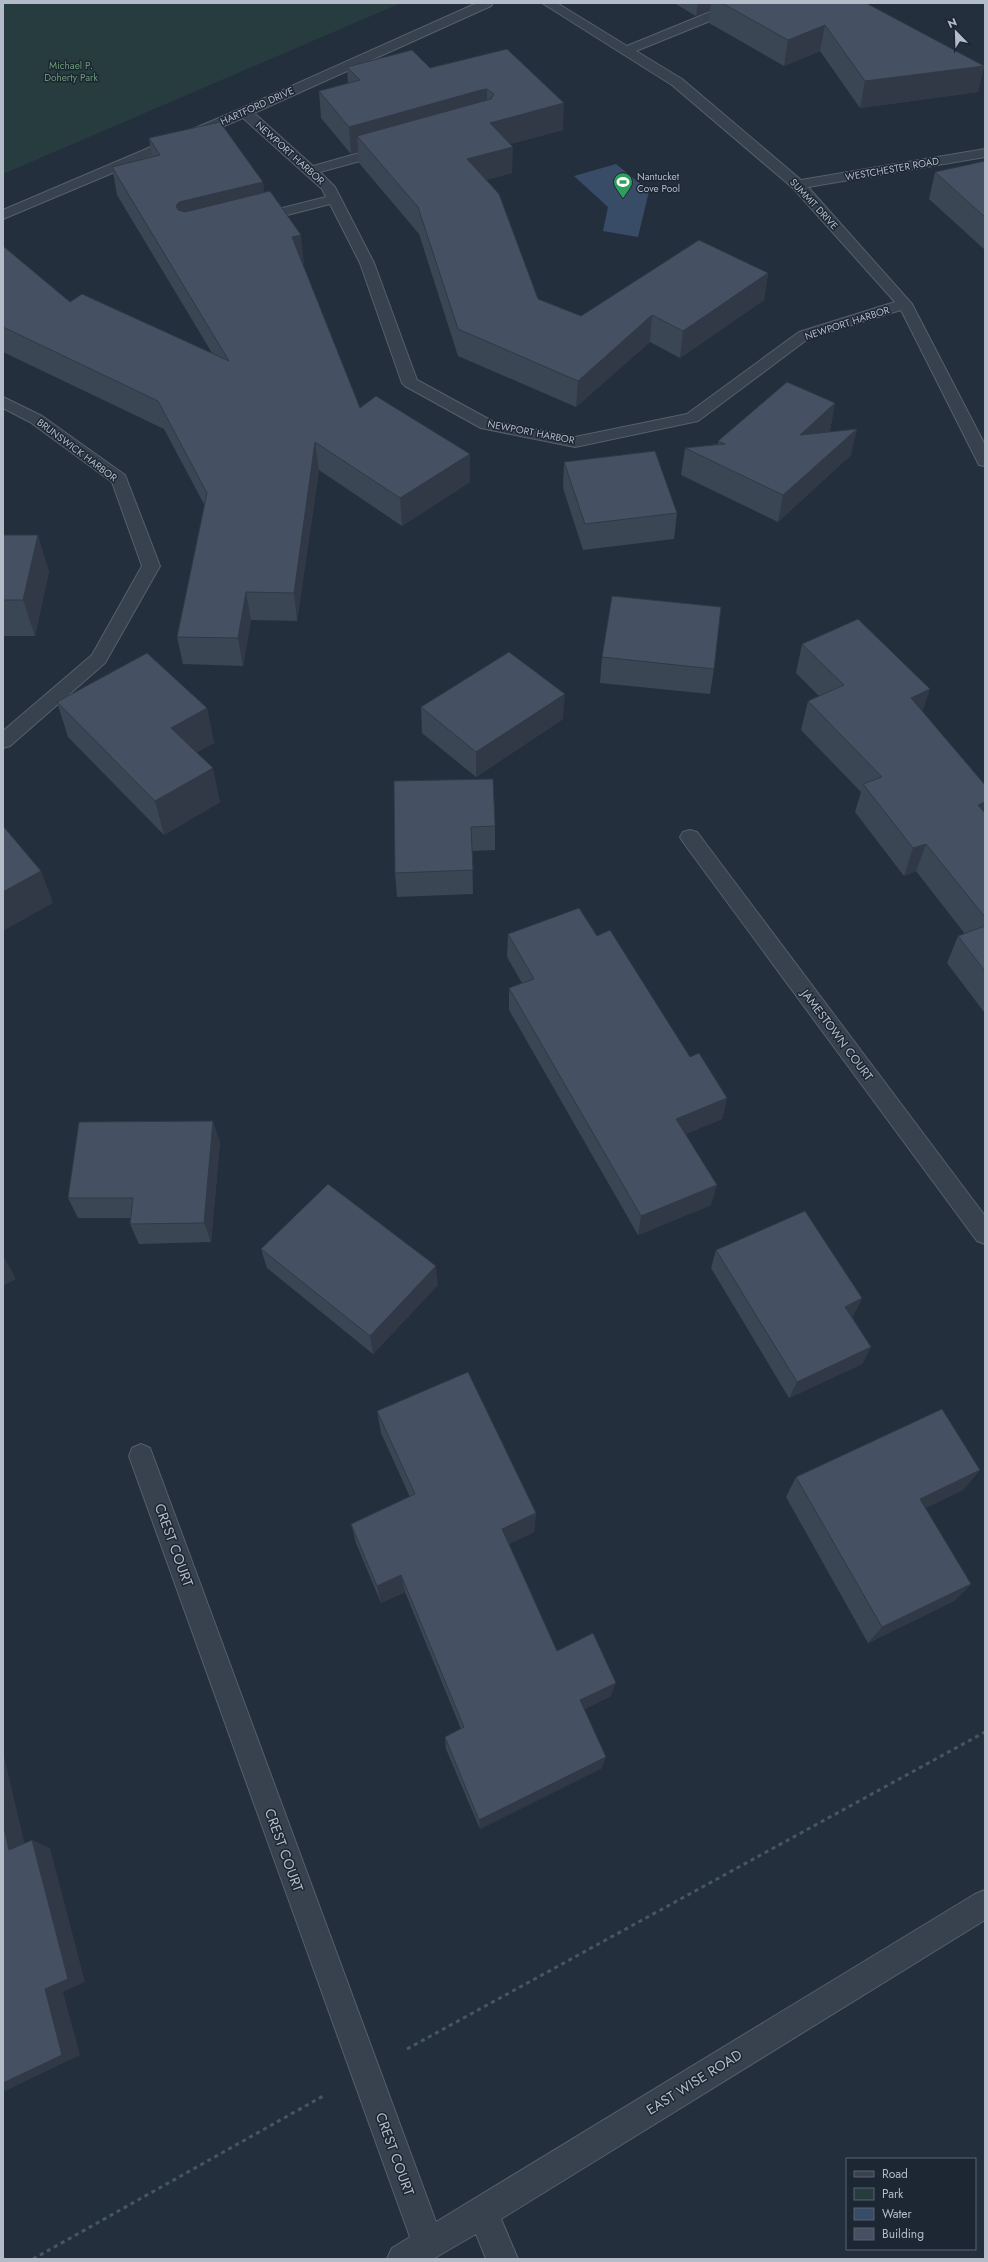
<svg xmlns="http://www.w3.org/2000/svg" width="988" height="2262" font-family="Jost,sans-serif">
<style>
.green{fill:#263c3f}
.water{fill:#394c67}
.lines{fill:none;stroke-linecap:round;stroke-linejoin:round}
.minor-casing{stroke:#565f6c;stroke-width:2}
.path{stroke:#44595c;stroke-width:3;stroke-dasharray:4 4;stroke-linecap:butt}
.minor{fill:#38414e;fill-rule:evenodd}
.wall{fill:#3b4654}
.shaded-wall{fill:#303945}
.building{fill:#455162;stroke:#303945}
.labels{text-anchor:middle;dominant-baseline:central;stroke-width:3;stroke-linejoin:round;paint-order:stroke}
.far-park-label{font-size:10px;fill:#6b9a76;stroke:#1d2633}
.far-street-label{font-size:10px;fill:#b4bcc9;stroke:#1d2633}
.far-poi-label{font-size:10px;fill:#b4bcc9;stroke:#1d2633;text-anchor:start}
.street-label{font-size:12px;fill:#b4bcc9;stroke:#1d2633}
.near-street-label{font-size:14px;fill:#b4bcc9;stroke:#1d2633}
</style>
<rect width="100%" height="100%" fill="#242f3e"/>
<!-- green -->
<path class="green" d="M3,3H401L3,174Z"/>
<!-- water -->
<path class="water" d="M616,164L649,191L638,237L603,231L608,207L574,176Z"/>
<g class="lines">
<defs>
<path id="minor" d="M477,3H493L491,6L254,113L313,166L388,145L395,149L393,152L320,172L335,187L374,263L417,380L492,421L575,437L687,414L799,332L895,302L793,188L672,85L542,3H557L627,46L732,3H749L747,6L636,51L682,79L801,180L985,149V157L808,187L912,304L985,445V466L979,465L977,461L901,310L809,338L698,421L575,447L481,428L405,386L402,383L360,263L330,204L256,223L251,222L249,219L251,216L326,197L322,189L243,118L3,219V210L240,109Z
M3,397L42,416L125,475L160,566L105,663L10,746L3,748V731L92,655L142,566L112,482L30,422L3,408Z
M690,830L697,832L985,1216V1244L977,1241L683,842L680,837L683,832Z
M141,1444L150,1448L153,1456L436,2222L975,1894L985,1890V1920L501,2219L518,2259H486L476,2234L433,2259H387L392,2248L410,2237L129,1456L132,1448Z"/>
</defs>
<!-- minor casing -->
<use href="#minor" class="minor-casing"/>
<!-- path -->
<path class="path" d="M407,2049L985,1732
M33,2259L325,2095"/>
<!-- minor -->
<use href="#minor" class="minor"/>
</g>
<!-- wall -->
<path class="wall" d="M674,3H866L984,66L978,92L860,108L820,51L784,66L709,23L710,10L696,16Z
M507,49L563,130L510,144L512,173L486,180L538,299L581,316L768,273L764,300L680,358L650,342L576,407L458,356L419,234L359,163L358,152L351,154L321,118L319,91L348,84L347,67L430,68Z
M149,138L263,182L264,193L304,263L302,264L360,408L470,482L402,526L319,470L297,621L251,620L243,666L183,664L177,637L205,506L164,429L3,352V246L70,302L212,353L117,195L112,167L152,157Z
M985,161V250L929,199L935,172Z
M835,403L830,430L828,432L851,455L778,522L681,475L685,448L718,444V441Z
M564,462L677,513L674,539L583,550L563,488Z
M3,535L49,571L35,636H3Z
M802,644L923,712L985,785V1011L984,1012L947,963L958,936L965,934L916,871L904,876L855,812L861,792L801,730L808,701L819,696L796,673Z
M602,657L714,669L710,694L600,683Z
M57,702L207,708L214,743L197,752L220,802L164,835L68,737Z
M421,707L563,719L476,777L422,733Z
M394,781L495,826V850L472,851L473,894L397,897L395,873Z
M508,934L597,936L690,1057L727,1098L722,1119L686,1134L711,1205L638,1235L509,1010V988L522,983L507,957Z
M220,1142L211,1242L139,1244L130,1224L131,1218H78L68,1198Z
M261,1249L438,1285L373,1354L267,1268Z
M716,1250L862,1298L853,1316L852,1317L871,1347L862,1364L789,1398L711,1268Z
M377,1411L536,1513L534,1532L509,1544L557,1651L611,1696L584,1709L602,1768L480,1829L446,1749L445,1737L461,1729L405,1592L381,1603L356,1543L351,1524L410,1497L381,1433Z
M980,1470L963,1490L925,1508L971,1584L954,1601L868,1643L786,1497L796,1477Z"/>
<!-- shaded-wall -->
<path class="shaded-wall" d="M698,3H711L710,10L696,16Z
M825,25L820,51L784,66L788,40Z
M984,66L978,92L860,108L865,81Z
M487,89V116L357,136L358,152L351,154L349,127L481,90Z
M564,103L563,130L490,149V123Z
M513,147L512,173L467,185V159Z
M263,182L266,210L184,231L176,206L179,202Z
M301,235L304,263L295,265L292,237Z
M768,273L764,300L680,358L683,331Z
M652,315L650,342L576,407L578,381Z
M835,403L830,430L795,462L800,435Z
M857,429L851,455L778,522L783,495Z
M315,442L319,470L297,621L294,593Z
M470,454V482L402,526L400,498Z
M38,535L49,571L35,636L23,600Z
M246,592L251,620L243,666L238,638Z
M930,689L921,717L911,698Z
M565,694L563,719L476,777V752Z
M207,708L214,743L180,762L171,728Z
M213,768L220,802L164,835L155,801Z
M985,802V826L978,805Z
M926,844L916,871L904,876L913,848Z
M41,871L53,903L3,931V892Z
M727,1098L722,1119L672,1140L676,1119Z
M213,1121L220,1142L211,1242L204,1223Z
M717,1185L711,1205L638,1235L641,1216Z
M3,1255L16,1279L3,1286Z
M436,1266L438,1285L373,1354L370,1336Z
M862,1298L853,1316L836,1324L845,1307Z
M871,1347L862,1364L789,1398L797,1382Z
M980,1470L963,1490L905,1518L920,1499Z
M536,1513L534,1532L502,1547V1529Z
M401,1575L405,1592L381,1603L377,1586Z
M971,1584L954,1601L868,1643L882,1627Z
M616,1683L611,1696L577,1713L580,1700Z
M3,1752L28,1858L9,1850L3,1823Z
M606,1757L602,1768L480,1829L479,1820Z
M32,1840L50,1848L85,1982L63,1992L80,2055L3,2092V2083L45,1989Z"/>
<!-- building -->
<path class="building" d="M722,3H866L984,66L865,81L825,25L788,40Z
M507,49L564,103L490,123L513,147L467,159L499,194L538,299L581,316L699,240L768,273L683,331L652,315L578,381L458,329L418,207L357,136L491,99L494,94L487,89L481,90L349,127L319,91L360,80L347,67L412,50L430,68Z
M220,122L263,182L179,202L176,206L178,210L185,212L270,191L301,235L292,237L360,408L376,396L470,454L400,498L315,442L294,593L246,592L238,638L177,637L207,493L158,401L3,327V246L70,302L82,294L229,361L112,167L160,155L149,138Z
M985,161V217L935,172Z
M787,382L835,403L800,435L857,429L783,495L685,448L725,444L718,441Z
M655,451L677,513L585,524L564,462Z
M3,535H38L23,600H3Z
M612,596L721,607L714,669L602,657Z
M858,619L930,689L911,698L985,785V802L978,805L985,813V917L926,844L913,848L863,784L882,777L808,701L844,685L802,644Z
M509,652L565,694L476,752L421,707Z
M147,653L207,708L171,728L213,768L155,801L57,702Z
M493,779L495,826L471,827L473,870L395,873L394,781Z
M3,826L41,871L3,892Z
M579,908L597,936L610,930L690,1057L699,1053L727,1098L676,1119L717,1185L641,1216L509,988L534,979L508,934Z
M985,926V971L958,936Z
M213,1121L204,1223L130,1224L133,1198H68L79,1122Z
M328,1184L436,1266L370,1336L261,1249Z
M805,1211L862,1298L845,1307L871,1347L797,1382L716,1250Z
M468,1372L536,1513L502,1529L557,1651L593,1633L616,1683L580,1700L606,1757L479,1820L445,1737L464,1727L401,1575L377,1586L351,1524L415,1494L377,1411Z
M942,1409L980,1470L920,1499L971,1584L882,1627L796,1477Z
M3,1823L9,1850L32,1840L68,1979L45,1989L62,2055L3,2083Z"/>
<!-- icons -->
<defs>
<symbol id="stadium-pin" viewBox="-11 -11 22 30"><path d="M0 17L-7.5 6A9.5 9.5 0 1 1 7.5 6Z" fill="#2e9e5b" stroke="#1d2633"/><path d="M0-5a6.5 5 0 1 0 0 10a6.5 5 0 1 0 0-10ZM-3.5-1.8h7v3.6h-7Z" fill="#fff"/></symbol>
</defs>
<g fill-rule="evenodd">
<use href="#stadium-pin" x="612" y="171" width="22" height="30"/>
</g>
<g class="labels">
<!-- far-park labels -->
<g class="far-park-label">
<text x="71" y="65">Michael P.<tspan x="71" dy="12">Doherty Park</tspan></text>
</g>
<!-- far-street labels -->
<g class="far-street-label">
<text transform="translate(257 106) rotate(-24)">HARTFORD DRIVE</text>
<text transform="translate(290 153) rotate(42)">NEWPORT HARBOR</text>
<text transform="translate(892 169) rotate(-10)">WESTCHESTER ROAD</text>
<text transform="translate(814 204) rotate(47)">SUMMIT DRIVE</text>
<text transform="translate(847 323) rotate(-18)">NEWPORT HARBOR</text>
<text transform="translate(531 432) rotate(11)">NEWPORT HARBOR</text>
<text transform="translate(77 450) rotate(37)">BRUNSWICK HARBOR</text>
</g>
<!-- far-poi labels -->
<g class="far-poi-label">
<text x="637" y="176">Nantucket<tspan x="637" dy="12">Cove Pool</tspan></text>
</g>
<!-- street labels -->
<g class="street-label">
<text transform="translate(837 1035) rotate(53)">JAMESTOWN COURT</text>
</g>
<!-- near-street labels -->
<g class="near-street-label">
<text transform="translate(174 1545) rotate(70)">CREST COURT</text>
<text transform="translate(284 1850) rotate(70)">CREST COURT</text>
<text transform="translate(694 2082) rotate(-32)">EAST WISE ROAD</text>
<text transform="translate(395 2154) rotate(70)">CREST COURT</text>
</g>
</g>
<!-- border -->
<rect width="988" height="2262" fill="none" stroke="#b4bcc9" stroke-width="8"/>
<!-- legend -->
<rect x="846" y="2158" width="130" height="92" fill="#1d2633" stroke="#59626f"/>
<rect x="854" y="2171" width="20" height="6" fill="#38414e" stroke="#59626f"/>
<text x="882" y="2178" font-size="12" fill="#b4bcc9">Road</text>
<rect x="854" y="2188" width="20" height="12" fill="#263c3f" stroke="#59626f"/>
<text x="882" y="2198" font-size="12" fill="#b4bcc9">Park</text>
<rect x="854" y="2208" width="20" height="12" fill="#394c67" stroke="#59626f"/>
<text x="882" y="2218" font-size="12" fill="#b4bcc9">Water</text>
<rect x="854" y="2228" width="20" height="12" fill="#455162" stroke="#59626f"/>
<text x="882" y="2238" font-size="12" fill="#b4bcc9">Building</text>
<!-- north arrow -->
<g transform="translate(956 32) rotate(337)" stroke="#1d2633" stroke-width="3" paint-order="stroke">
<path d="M0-3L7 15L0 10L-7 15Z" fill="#b4bcc9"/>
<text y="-6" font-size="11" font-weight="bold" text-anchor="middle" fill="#b4bcc9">N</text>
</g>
</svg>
